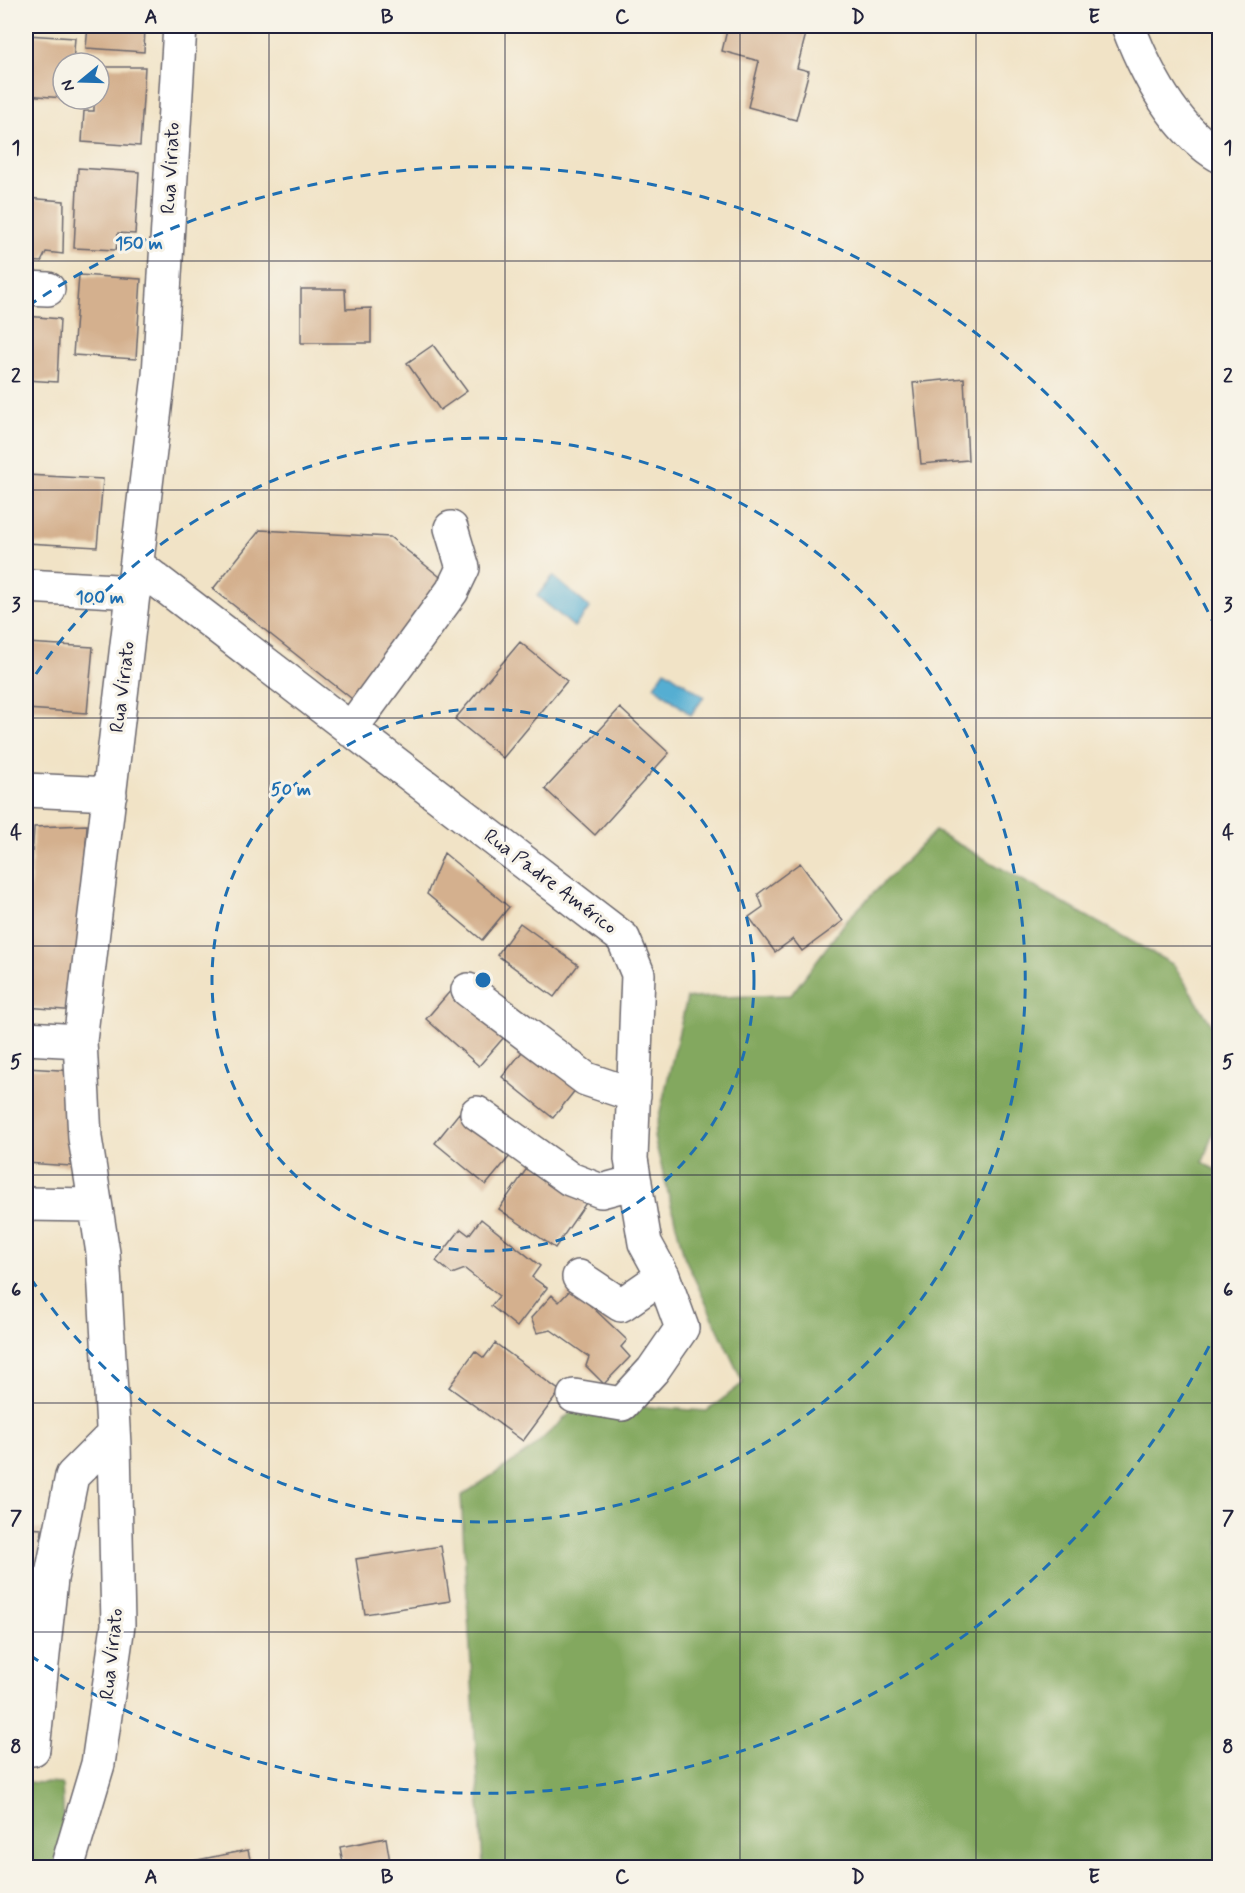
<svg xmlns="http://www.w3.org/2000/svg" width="1245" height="1893" font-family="Mynerve,sans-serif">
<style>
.forest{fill:#83a85e;stroke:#52654c;stroke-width:1.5}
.water{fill:#55aed2;stroke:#3c6886;stroke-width:1.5}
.building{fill:#d4b08e}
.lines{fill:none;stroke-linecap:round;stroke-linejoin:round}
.minor-casing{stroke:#6a666c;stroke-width:36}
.minor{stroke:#fff;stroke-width:33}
.grid{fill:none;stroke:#22223b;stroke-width:1.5;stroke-opacity:0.55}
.ring{fill:none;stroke:#1f6fb2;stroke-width:3;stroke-dasharray:10 8}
.labels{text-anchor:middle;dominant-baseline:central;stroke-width:6;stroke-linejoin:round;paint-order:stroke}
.street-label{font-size:20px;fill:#22223b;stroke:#f7f3e8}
.centre{fill:#1f6fb2;stroke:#f7f3e8;stroke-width:3}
.ring-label{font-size:18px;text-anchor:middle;font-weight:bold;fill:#1f6fb2;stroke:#f7f3e8;stroke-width:6;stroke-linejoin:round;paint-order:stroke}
.neatline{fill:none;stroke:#22223b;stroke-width:2}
.grid-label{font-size:20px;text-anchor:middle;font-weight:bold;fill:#22223b}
</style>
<rect width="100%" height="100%" fill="#f7f3e8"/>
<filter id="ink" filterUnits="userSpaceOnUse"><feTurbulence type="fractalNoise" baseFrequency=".0167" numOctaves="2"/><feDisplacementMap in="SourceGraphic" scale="12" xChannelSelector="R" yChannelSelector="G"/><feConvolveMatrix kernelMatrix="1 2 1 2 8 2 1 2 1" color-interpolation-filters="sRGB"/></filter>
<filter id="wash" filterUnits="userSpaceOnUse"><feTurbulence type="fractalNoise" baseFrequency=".008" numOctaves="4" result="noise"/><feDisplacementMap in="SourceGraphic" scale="24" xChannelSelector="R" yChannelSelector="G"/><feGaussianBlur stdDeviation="1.35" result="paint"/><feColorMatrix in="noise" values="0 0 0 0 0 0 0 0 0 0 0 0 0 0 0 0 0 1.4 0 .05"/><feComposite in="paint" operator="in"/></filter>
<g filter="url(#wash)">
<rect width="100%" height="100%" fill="#f1e3c6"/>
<!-- forest -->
<path class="forest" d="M935,831L1174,965L1219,1037V1114L1203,1162L1220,1173L1219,1867H483L461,1496L529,1451L578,1406H634L707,1411L743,1383L684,1256L654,1137L687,998L791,995L847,920Z
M26,1782L62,1784L66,1867L26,1868Z"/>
<!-- water -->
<path class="water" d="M553,576L590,608L574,627L537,596Z
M665,670L704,697L691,715L654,686Z"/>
<g id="blocks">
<!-- building -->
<path class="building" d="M88,26H145L144,52L86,48Z
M728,26H808L797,68L809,71L796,120L748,107L759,61L722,51Z
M26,35L75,38L73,63H63V98L26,95Z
M99,67H145L140,146L82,142L84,111H94V99H99Z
M78,168L139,172L135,234L118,233L116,250L74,248Z
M26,198L64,201L63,254L46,252L41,262L26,261Z
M79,275L141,279L136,359L73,355Z
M301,289H345L346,309L371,308V343H301Z
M26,316L60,319L57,382L26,380Z
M433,345L467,391L440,410L407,363Z
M964,378L968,460L921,464L913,383Z
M26,475L103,479L97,547L26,543Z
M260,530L390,537L449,584L356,702L213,589Z
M520,642L567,681L503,758L455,719Z
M26,643L93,647L87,713L26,709Z
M620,708L669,753L595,835L545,789Z
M87,825L77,1011L26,1007V954L34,827Z
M444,853L509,907L482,940L427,894Z
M800,863L843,921L802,951L793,939L775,952L749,917L763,907L758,894Z
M520,923L578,965L554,997L497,955Z
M452,989L505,1036L479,1066L426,1019Z
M529,1043L580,1084L553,1118L502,1077Z
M26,1068L76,1071L71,1166L26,1163Z
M459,1113L510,1156L486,1185L435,1143Z
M532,1161L588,1200L555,1248L499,1209Z
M481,1219L540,1266L532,1277L547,1288L517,1327L491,1306L499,1296L465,1269L452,1274L436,1261L461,1229L469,1235Z
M572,1288L627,1340L621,1347L630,1357L604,1384L586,1366L589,1357L551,1330L537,1333L531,1318L552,1295L559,1302Z
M495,1343L560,1391L523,1441L449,1387L475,1351L484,1358Z
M26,1528L42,1529L27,1699H26Z
M441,1546L450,1601L365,1614L356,1559Z
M386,1838L391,1868H344L340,1847Z
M248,1850L252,1868H167V1866Z"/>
</g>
</g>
<g filter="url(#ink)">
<use href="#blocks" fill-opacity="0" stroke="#6a666c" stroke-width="1.5"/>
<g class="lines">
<defs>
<path id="minor" d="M1128,26C1146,73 1174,129 1220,156
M26,288L48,289
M137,565L623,938L638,974L631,1159L645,1243L663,1276L682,1328L653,1370L622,1404L574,1396
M26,586L134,592
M350,730L452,591L463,568L451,528
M26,790L110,794
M468,990L586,1079L634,1095
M26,1038L80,1041
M477,1113L570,1179L601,1191L635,1182
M26,1204L94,1205
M579,1277L621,1305L663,1276
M33,1749L51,1579L72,1476L112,1436
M67,1868L98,1764L118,1625L114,1445L103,1253L85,1138L80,1041L159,375L180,26"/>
</defs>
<!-- minor casing -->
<use href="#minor" class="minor-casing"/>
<!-- minor -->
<use href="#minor" class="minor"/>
</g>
</g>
<!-- grid -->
<path class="grid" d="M269,26V1868M505,26V1868M740,26V1868M976,26V1868M26,261H1220M26,490H1220M26,718H1220M26,946H1220M26,1175H1220M26,1403H1220M26,1632H1220"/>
<!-- distance rings -->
<g class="ring">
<circle cx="483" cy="980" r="271"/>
<path d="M26 689A542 542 0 1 1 26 1271"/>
<path d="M1217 1330A813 813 0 0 1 28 1654M28 306A813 813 0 0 1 1217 630"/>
</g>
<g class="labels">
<!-- street labels -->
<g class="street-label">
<text transform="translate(171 168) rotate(-87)">Rua Viriato</text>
<text transform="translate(123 687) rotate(-83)">Rua Viriato</text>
<text transform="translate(550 882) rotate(37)">Rua Padre Américo</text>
<text transform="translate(112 1654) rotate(-84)">Rua Viriato</text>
</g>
</g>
<circle cx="483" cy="980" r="9" class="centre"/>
<g class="ring-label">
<text x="139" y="249">150 m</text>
<text x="100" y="603">100 m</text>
<text x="291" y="795">50 m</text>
</g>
<!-- margin -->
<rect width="1245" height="1893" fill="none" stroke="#f7f3e8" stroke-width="66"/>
<!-- north arrow -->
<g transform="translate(81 81) rotate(251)"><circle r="28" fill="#f7f3e8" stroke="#a29fa3" stroke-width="1.5"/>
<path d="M0-4.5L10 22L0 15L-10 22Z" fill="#1f6fb2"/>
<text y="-9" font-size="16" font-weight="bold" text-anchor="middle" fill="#22223b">N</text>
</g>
<rect x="33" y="33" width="1179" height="1827" class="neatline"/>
<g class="grid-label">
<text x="151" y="23">A</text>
<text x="387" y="23">B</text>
<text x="622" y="23">C</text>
<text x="858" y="23">D</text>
<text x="1094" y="23">E</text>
<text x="16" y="154">1</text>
<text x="1228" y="154">1</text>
<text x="16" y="382">2</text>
<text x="1228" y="382">2</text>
<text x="16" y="611">3</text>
<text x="1228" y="611">3</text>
<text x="16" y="839">4</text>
<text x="1228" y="839">4</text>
<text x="16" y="1068">5</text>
<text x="1228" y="1068">5</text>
<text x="16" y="1296">6</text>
<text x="1228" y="1296">6</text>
<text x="16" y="1524">7</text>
<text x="1228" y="1524">7</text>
<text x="16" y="1753">8</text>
<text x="1228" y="1753">8</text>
<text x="151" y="1883">A</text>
<text x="387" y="1883">B</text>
<text x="622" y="1883">C</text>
<text x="858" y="1883">D</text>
<text x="1094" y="1883">E</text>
</g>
</svg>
